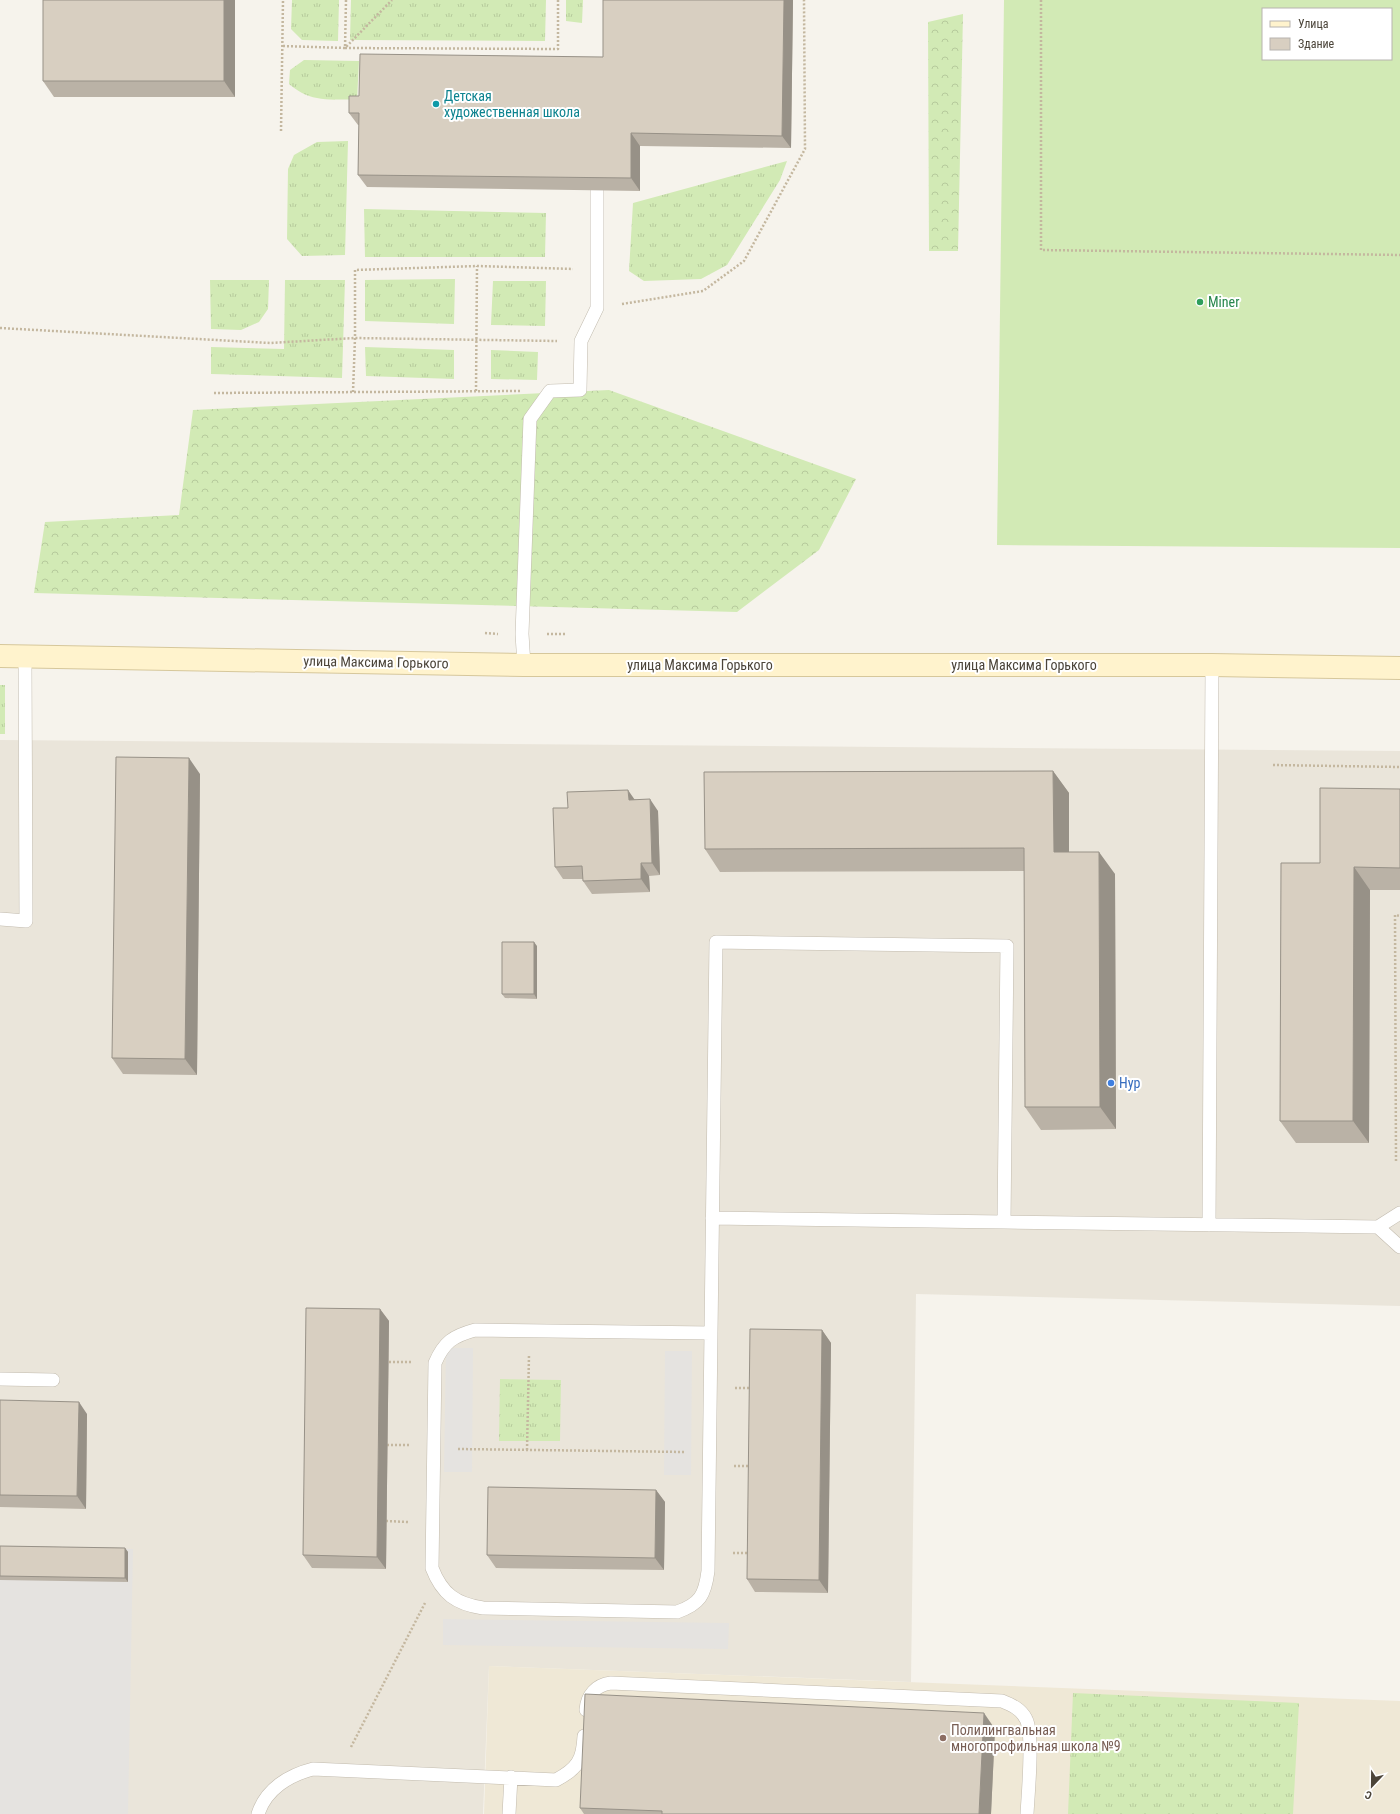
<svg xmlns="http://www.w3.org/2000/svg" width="1400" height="1814" font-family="'Roboto Condensed',sans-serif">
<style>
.residential{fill:#eae5da}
.education{fill:#efe8d6}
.grass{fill:url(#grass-tufts)}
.forest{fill:url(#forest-crowns)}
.pitch{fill:#d2eab5;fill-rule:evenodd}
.parking{fill:#e5e3e0}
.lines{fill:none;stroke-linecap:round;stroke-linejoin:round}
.lane-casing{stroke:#c2bbae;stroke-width:14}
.secondary-casing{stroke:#d6c79b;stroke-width:24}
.path{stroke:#c4b79f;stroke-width:2.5;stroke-dasharray:2 2;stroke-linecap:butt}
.lane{stroke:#fff;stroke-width:13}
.secondary{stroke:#fff3cd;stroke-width:22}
.wall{fill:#bab2a6}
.shaded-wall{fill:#979187}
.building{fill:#d8cfc1;stroke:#979187}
.culture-dot{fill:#0f9aa8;stroke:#fff;stroke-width:1.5}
.leisure-dot{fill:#2e9e5b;stroke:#fff;stroke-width:1.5}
.shop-dot{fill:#3f7fe0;stroke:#fff;stroke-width:1.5}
.education-dot{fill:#8d6e63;stroke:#fff;stroke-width:1.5}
.labels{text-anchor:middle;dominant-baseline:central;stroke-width:4;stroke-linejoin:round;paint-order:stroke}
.culture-label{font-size:14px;fill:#0d838f;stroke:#fff;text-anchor:start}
.leisure-label{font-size:14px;fill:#27864d;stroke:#fff;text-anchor:start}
.street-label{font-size:14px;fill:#4b4439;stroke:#fff}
.shop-label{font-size:14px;fill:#366cbe;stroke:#fff;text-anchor:start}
.education-label{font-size:14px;fill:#785e54;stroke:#fff;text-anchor:start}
</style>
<defs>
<pattern id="grass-tufts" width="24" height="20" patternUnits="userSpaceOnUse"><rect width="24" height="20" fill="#d2eab5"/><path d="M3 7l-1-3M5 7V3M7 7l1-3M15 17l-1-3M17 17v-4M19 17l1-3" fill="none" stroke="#b6ca9c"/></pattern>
<pattern id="forest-crowns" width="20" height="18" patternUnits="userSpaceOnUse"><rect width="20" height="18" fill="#d2eab5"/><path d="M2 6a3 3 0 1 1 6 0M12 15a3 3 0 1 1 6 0" fill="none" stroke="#b6ca9c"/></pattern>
</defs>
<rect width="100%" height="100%" fill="#f6f3ec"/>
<!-- residential -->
<path class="residential" d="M0,740L1400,751V1306L916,1294L911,1682L489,1666L483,1814H0Z"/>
<!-- education -->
<path class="education" d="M489,1666L1400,1701V1814H484Z"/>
<!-- grass -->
<path class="grass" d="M292,0H339L338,41L302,40L291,29Z
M351,0H546L545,41L350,40Z
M566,0H583L582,23L566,21Z
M304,60L359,61L357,100C330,99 311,103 289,84L290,70Z
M348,141L345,255L302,256L287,239L288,169L294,155L317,142Z
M787,161L780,180L727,265L701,279L644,281L629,271L633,203Z
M364,209L546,213L545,257H365Z
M455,279L454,324L365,321V280Z
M210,280H269L268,309L259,322L241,330L211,329Z
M285,280H345L342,378L211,374V347L284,349Z
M493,281H546L545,326L491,325Z
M365,347L454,350V379L366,376Z
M491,350L538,352L537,380L491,379Z
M0,685H5V734H0Z
M500,1379L561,1380L560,1441H499Z
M1073,1693L1299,1703L1293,1814H1068Z"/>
<!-- forest -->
<path class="forest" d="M963,14L958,251H929L928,22Z
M609,390L856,479L819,550L737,612L34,593L45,522L179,515L193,410Z"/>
<!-- pitch -->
<path class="pitch" d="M1004,0H1400V548L997,545ZM1263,9H1391V59H1263Z"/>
<!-- parking -->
<path class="parking" d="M446,1348H473L472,1472H444Z
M665,1351H692L691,1475H664Z
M0,1546L133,1549L128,1814H0Z
M443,1619L729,1623L728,1649L443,1645Z"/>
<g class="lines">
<defs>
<path id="lane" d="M524,665L522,634L530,419L550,391L580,390L581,341L597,308V190
M0,919L26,921L25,656
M712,1218L1004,1222
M1209,1225L1212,665
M1378,1227L1400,1247
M475,1330L711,1333L708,1571C705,1595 700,1604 677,1612L483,1608C456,1604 442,1594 432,1568L435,1363C444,1342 453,1336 475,1330Z
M711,1333L716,942L1007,946L1004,1222L1378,1227L1400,1213
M0,1379L53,1380
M586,1710C587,1695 596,1685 611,1683L1002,1701C1012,1705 1021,1709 1026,1719C1034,1734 1028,1794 1027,1814
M258,1814C266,1789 289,1775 313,1769L556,1780C577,1769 583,1760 584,1736
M509,1814L511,1777"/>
<path id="secondary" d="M0,656L524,665H1212L1400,668"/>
</defs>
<!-- lane casing -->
<use href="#lane" class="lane-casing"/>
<!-- secondary casing -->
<use href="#secondary" class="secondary-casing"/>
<!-- path -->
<path class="path" d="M346,0L345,48L558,49V0
M1041,0V250L1400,255
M283,46L345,48L392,0
M281,131L283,0
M622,304L703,291L744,261L805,149L804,0
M0,328L270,343L355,338L557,341
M476,391L477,266
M353,392L355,338V270L477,266L573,269
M214,393L520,391
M485,633L498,634
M547,634H566
M1273,765L1400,767
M1396,1161L1395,915L1400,916
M389,1362H412
M735,1388H752
M387,1445H409
M458,1449L685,1452
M527,1450L529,1355
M734,1466H751
M386,1521L408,1522
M733,1553H750
M351,1747L425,1603"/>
<!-- lane -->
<use href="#lane" class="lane"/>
<!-- secondary -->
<use href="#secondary" class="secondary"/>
</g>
<!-- wall -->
<path class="wall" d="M43,0H235V97H54L43,81Z
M793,0L791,148L640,146V191L367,187L358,175L359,125H358L349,113L359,96L603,57Z
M1053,771L1069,793V852L1115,874L1116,1129L1041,1130L1025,1107L1024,871L720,872L705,849Z
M200,774L197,1075L123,1074L112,1058Z
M1400,789V890H1370L1369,1143H1296L1280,1121L1320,863Z
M635,799L658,811L660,875L649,876L650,892L592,894L583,881V879H563L555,867L568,808Z
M537,946V999L505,998L502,994Z
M380,1309L389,1321L386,1569L312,1568L303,1555Z
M822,1330L831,1343L828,1593L755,1592L747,1579Z
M0,1400L87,1414L86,1509L0,1507Z
M656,1490L665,1502L664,1570L496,1568L487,1555Z
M0,1546L125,1548L128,1552V1582L0,1580Z
M995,1729L991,1814H584L580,1808Z"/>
<!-- shaded-wall -->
<path class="shaded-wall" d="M224,0H235V97L224,81Z
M784,0H793L791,148L782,136Z
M631,133L640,146V191L631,178Z
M189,758L200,774L197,1075L185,1059Z
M1053,771L1069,793V875L1054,852Z
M628,790L637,803L629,800Z
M650,799L658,811L660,875L652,863Z
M1099,852L1115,874L1116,1129L1100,1107Z
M641,863L649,876L650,892L641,879Z
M1354,867L1370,890L1369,1143L1353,1121Z
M534,942L537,946V999L534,994Z
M380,1309L389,1321L386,1569L377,1557Z
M822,1330L831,1343L828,1593L819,1580Z
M79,1402L87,1414L86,1509L77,1496Z
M656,1490L665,1502L664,1570L655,1558Z
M125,1548L128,1552V1582L125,1578Z
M984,1713L995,1729L991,1814H979Z"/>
<!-- building -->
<path class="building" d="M43,0H224V81H43Z
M603,0H784L782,136L631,133V178L358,175L359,113H349V96H359L360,54L603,57Z
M116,757L189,758L185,1059L112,1058Z
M1053,771L1054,852H1099L1100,1107H1025L1024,848L705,849L704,772Z
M1320,788L1400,789V868L1354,867L1353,1121H1280L1281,863H1320Z
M628,790L629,800L650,799L652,863H641V879L583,881L582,866L555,867L553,808H568L567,792Z
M502,942H534V994H502Z
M306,1308L380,1309L377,1557L303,1555Z
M750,1329L822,1330L819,1580L747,1579Z
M0,1400L79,1402L77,1496L0,1495Z
M488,1487L656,1490L655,1558L487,1555Z
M0,1546L125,1548V1578L0,1576Z
M585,1694L984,1713L979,1814H662V1811L580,1808Z"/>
<!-- markers -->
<circle class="culture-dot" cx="436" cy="104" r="4"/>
<circle class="leisure-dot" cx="1200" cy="302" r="4"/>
<circle class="shop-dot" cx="1111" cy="1083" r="4"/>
<circle class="education-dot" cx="943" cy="1738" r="4"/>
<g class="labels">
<!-- culture labels -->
<g class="culture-label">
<text x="444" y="96">Детская<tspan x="444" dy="16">художественная школа</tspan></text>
</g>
<!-- leisure labels -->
<g class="leisure-label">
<text x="1208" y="302">Miner</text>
</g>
<!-- street labels -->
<g class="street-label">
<text transform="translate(376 662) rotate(1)">улица Максима Горького</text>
<text x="700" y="665">улица Максима Горького</text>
<text x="1024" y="665">улица Максима Горького</text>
</g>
<!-- shop labels -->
<g class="shop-label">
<text x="1119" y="1083">Нур</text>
</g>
<!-- education labels -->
<g class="education-label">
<text x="951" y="1730">Полилингвальная<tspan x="951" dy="16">многопрофильная школа №9</tspan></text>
</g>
</g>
<!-- legend -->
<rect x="1262" y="8" width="130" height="52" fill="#ffffff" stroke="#b7b4b0"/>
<rect x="1270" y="21" width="20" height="6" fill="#fff3cd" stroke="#b7b4b0"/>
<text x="1298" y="28" font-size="12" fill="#4b4439">Улица</text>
<rect x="1270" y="38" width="20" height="12" fill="#d8cfc1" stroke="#b7b4b0"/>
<text x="1298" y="48" font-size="12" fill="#4b4439">Здание</text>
<!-- north arrow -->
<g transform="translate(1372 1786) rotate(202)" stroke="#ffffff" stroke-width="3" paint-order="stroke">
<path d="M0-3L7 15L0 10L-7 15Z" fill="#4b4439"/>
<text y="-6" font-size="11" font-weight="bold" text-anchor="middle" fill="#4b4439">С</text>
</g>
</svg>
